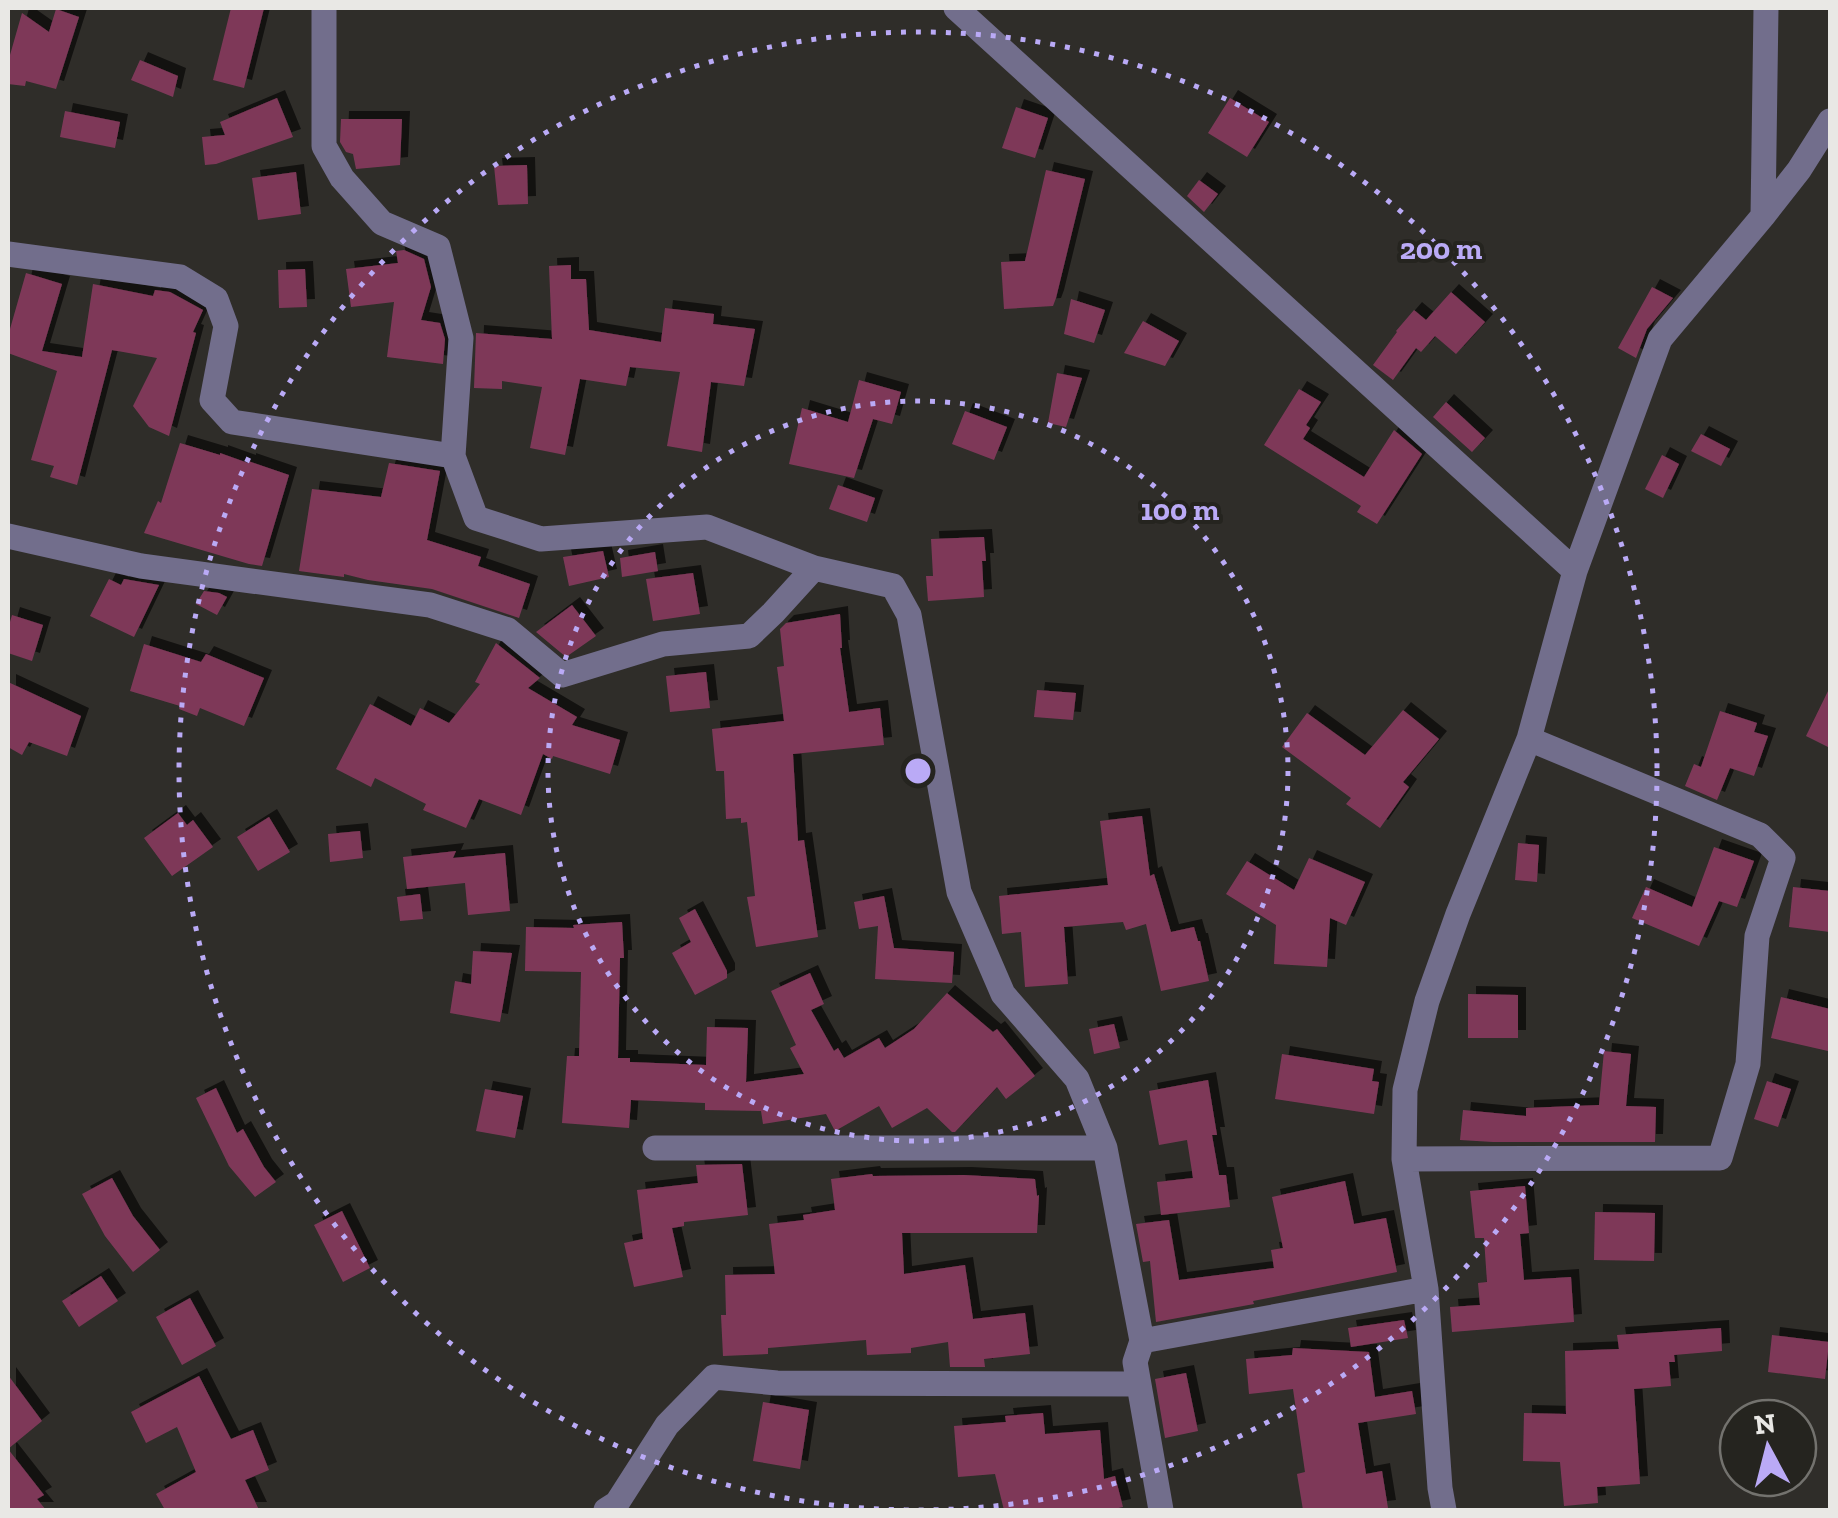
<svg xmlns="http://www.w3.org/2000/svg" width="1838" height="1518" font-family="'Zilla Slab',serif">
<style>
.building{fill:#7e3959;filter:url(#shadow)}
.lines{fill:none;stroke-linecap:round;stroke-linejoin:round}
.minor{stroke:#726e8c;stroke-width:25}
.ring{fill:none;stroke:#baaaf6;stroke-width:5;stroke-dasharray:5 10}
.centre{fill:#baaaf6;stroke:#25241f;stroke-width:5}
.ring-label{font-size:30px;text-anchor:middle;font-weight:bold;fill:#baaaf6;stroke:#25241f;stroke-width:8;stroke-linejoin:round;paint-order:stroke}
</style>
<defs>
<filter id="shadow"><feDropShadow dx="8" dy="-8" stdDeviation="0" flood-color="#0009"/></filter>
</defs>
<rect width="100%" height="100%" fill="#2f2d29"/>
<!-- building -->
<path class="building" d="M231,8H264L244,88L213,80Z
M56,9L79,17L56,89L26,81L25,86L8,84V62L22,13L49,32Z
M140,60L178,76L173,97L131,80Z
M277,98L293,137L216,164L205,165L202,137L225,135L220,122Z
M1230,98L1269,122L1247,157L1208,133Z
M1016,107L1048,118L1035,158L1002,148Z
M65,111L120,122L115,148L60,137Z
M341,119H402L400,165L356,169L353,154L346,152L340,142Z
M527,165L528,204L498,205L494,166Z
M1046,170L1085,179L1056,298L1053,306L1004,309L1001,262L1025,261Z
M296,172L301,214L258,220L252,178Z
M1199,180L1218,194L1204,212L1187,196Z
M404,250L424,259L431,287L421,320L440,323L445,339L443,364L387,357L394,302L351,307L346,269L398,263L396,251Z
M571,265V279H586L589,330L661,342L665,308L714,314L713,324L755,329L744,386L711,382L702,452L667,446L680,372L630,367L626,386L580,379L565,455L530,448L542,387L502,381V389L474,388L476,333L552,339L549,266Z
M305,269L307,307L279,308L278,270Z
M26,273L62,284L42,351L82,357L93,284L153,296L155,290L170,292L203,310L193,332L196,333L169,436L149,427L133,406L157,358L112,350L77,485L50,477L54,466L31,460L57,371L8,353V336Z
M1652,287L1673,298L1647,329L1636,358L1618,348Z
M1451,292L1485,322L1456,354L1435,336L1421,352L1416,348L1393,380L1373,365L1397,332L1396,331L1414,310L1426,320Z
M1071,299L1105,310L1094,343L1064,334Z
M1143,321L1179,341L1165,366L1124,353Z
M1057,373L1082,378L1066,427L1048,423Z
M859,380L901,392L892,424L873,419L854,478L789,464L802,408L848,422Z
M1299,389L1321,402L1306,425L1310,428L1303,439L1364,477L1394,430L1422,454L1377,524L1357,512L1361,506L1264,445Z
M1446,402L1485,438L1472,452L1433,417Z
M965,411L1007,427L994,460L952,444Z
M1701,434L1730,449L1721,466L1691,451Z
M180,443L220,455V453L248,463V461L289,475L262,566L249,564L144,533L158,501L161,503Z
M1662,455L1679,464L1663,498L1645,489Z
M389,463L440,471L427,540L481,557L478,566L530,584L519,618L432,589L368,580L344,574V577L299,571L312,489L381,497Z
M838,485L875,498L867,522L829,509Z
M984,537L986,561H982L984,597L928,601L926,576H933L931,539Z
M603,551L609,577L569,586L563,557Z
M655,552L658,571L622,577L620,558Z
M693,573L700,614L653,621L646,579Z
M109,579L121,585L124,579L159,585L134,637L90,616Z
M204,591L219,593L227,597L217,615L196,604Z
M572,605L596,636L566,657L536,632Z
M840,614L842,648H840L849,712L880,708L884,745L793,754L798,841L804,840L818,937L756,947L747,897L755,896L747,822L741,823V818L726,819L724,771H716L712,729L784,721L777,667L784,666L780,629L786,623Z
M12,615L43,625L32,661L8,653V629Z
M496,643L540,678L528,688L577,717L572,725L620,740L610,774L553,756L552,759L543,754L521,815L479,799L466,828L423,810L426,804L375,778L371,787L336,769L370,704L411,726L420,708L449,723L480,684L475,682Z
M144,644L201,662L206,654L264,678L244,726L200,708L197,716L179,709L180,706L130,691Z
M706,672L710,708L670,712L666,676Z
M8,682L81,716L67,756L29,742L22,755L8,747Z
M1830,687V748L1806,736Z
M1037,690L1076,693L1073,720L1034,717Z
M1403,710L1439,739L1403,782L1409,787L1380,828L1346,804L1351,798L1282,747L1307,713L1365,755Z
M1720,711L1757,723L1754,732L1768,736L1754,776L1730,768L1717,800L1685,786L1694,764L1701,767Z
M178,813L187,825L193,820L213,847L172,876L144,838Z
M1142,816L1150,876L1154,874L1171,932L1194,927L1198,941H1200L1209,981L1161,991L1146,924L1126,930L1123,922L1064,927L1068,984L1025,987L1021,932L1002,934L999,896L1108,885L1100,821Z
M269,817L290,852L258,871L237,837Z
M360,831L363,858L330,862L328,834Z
M1518,843L1539,845L1537,882L1515,880Z
M1714,847L1754,861L1737,907L1719,901L1699,946L1632,918L1646,887L1692,907Z
M456,851L453,858L505,853L510,911L468,915L465,883L407,889L403,857Z
M1309,858L1365,882L1346,925L1330,918L1327,967L1274,964L1276,925L1226,894L1247,861L1294,890Z
M1793,887L1830,891V932L1789,927Z
M420,894L423,919L400,921L397,897Z
M884,896L894,948L954,952L952,983L875,979L878,926L859,929L854,902Z
M695,909L727,971V978L695,995L672,953L691,942L679,918Z
M622,922L624,958H620L618,1058H630V1062L706,1065L707,1027L748,1028L746,1082L804,1074L790,1048L796,1045L771,991L810,973L824,1004L811,1010L834,1051L838,1048L844,1058L879,1038L885,1048L914,1029L947,993L993,1032L997,1029L1035,1076L1006,1099L997,1087L955,1132H952L927,1108L892,1128L879,1106L835,1131L826,1114L763,1124L761,1111L705,1110V1103L631,1100L629,1128L562,1123L567,1056H579L581,972L525,971L526,927L574,928L573,925Z
M473,951L512,953L500,1022L450,1013L455,981L471,984Z
M1468,994L1518,995V1038H1468Z
M1781,997L1830,1009V1039L1828,1051L1771,1038Z
M1114,1024L1120,1048L1094,1054L1089,1029Z
M1604,1051L1631,1054L1626,1106L1656,1107L1655,1142H1493L1460,1140L1463,1110L1526,1116V1108L1599,1105Z
M1282,1054L1374,1069L1372,1081L1379,1082L1374,1114L1275,1099Z
M1208,1080L1217,1135H1212L1219,1175H1226L1230,1207L1161,1215L1157,1182L1193,1178L1187,1140L1159,1145L1149,1091Z
M1767,1081L1791,1089L1778,1127L1754,1119Z
M216,1088L237,1133L243,1129L264,1167L276,1182L255,1197L229,1166L196,1098Z
M485,1089L523,1096L515,1138L476,1131Z
M742,1164L748,1215L684,1222V1226L672,1228L683,1277L634,1287L624,1243L643,1239L637,1190L698,1183L696,1165Z
M872,1174L873,1176L964,1175L1035,1179L1037,1196L1039,1195L1037,1233H902L904,1274L965,1265L973,1319L1025,1313L1030,1354L984,1359L985,1367H950L948,1342L911,1348V1353L867,1355L866,1340L768,1348V1354L723,1356L721,1315H726L725,1275L775,1274L769,1224L804,1220L803,1215L835,1210L831,1179Z
M112,1178L133,1216L160,1250L133,1272L105,1236L82,1194Z
M1345,1181L1354,1224L1386,1218L1397,1272L1253,1301L1254,1304L1156,1322L1150,1261L1143,1262L1136,1224L1169,1220L1179,1280L1274,1268L1271,1250L1283,1248L1272,1197Z
M1525,1186L1529,1233L1520,1234L1524,1280L1571,1277L1574,1322L1452,1332L1450,1307L1480,1305L1478,1283L1487,1282L1484,1238H1475L1470,1191Z
M342,1211L370,1268L343,1282L314,1225Z
M1595,1212L1655,1213L1654,1261L1594,1260Z
M101,1276L118,1301L79,1327L62,1301Z
M190,1298L216,1346L182,1365L156,1317Z
M1404,1320L1408,1338L1351,1347L1348,1328Z
M1721,1328L1722,1351L1674,1355L1675,1362H1669L1671,1386L1634,1389L1640,1484L1597,1487L1598,1503L1564,1506L1560,1462L1523,1461L1524,1413L1566,1414L1565,1351L1619,1349L1617,1335Z
M1772,1335L1829,1342L1825,1379L1768,1372Z
M1293,1348L1369,1352L1375,1397L1412,1391L1416,1414L1358,1423L1366,1474L1382,1471L1388,1508L1370,1510H1303L1297,1474L1305,1472L1293,1389L1249,1394L1246,1359L1292,1355Z
M1186,1373L1198,1431L1165,1438L1155,1379Z
M8,1375L42,1421L8,1449L44,1495L37,1499L46,1510H8Z
M199,1376L231,1439L253,1430L269,1470L245,1480L259,1510H165L156,1494L196,1472L177,1427L146,1443L131,1412Z
M763,1402L809,1410L800,1469L753,1461Z
M1043,1413L1045,1434L1100,1430L1104,1479L1115,1476L1123,1507L1109,1510H1004L995,1474L958,1477L954,1426L1006,1422L1005,1416Z"/>
<g class="lines">
<!-- minor -->
<path class="minor" d="M324,8V146L342,178L382,223L438,247L461,338L453,456
M956,8L1575,571
M1763,216L1766,8
M8,254L180,277L216,299L226,326L212,400L232,422L453,456L476,518L541,539L707,527L814,568L893,586L909,615L959,892L1003,994L1077,1079L1105,1148L1142,1341
M8,536L141,566L430,605L508,630L562,675L663,644L749,636L773,613L814,568
M655,1148H1105
M1404,1159L1720,1158L1748,1064L1757,936L1783,858L1760,835L1529,739
M606,1510L617,1503L667,1425L714,1377L777,1383L1138,1384
M1161,1510L1135,1362L1142,1341L1426,1289
M1444,1510L1440,1488L1426,1289L1404,1159L1405,1090L1427,1001L1458,914L1529,739L1575,571L1660,339L1763,216L1799,170L1830,121"/>
</g>
<!-- distance rings -->
<g class="ring">
<circle cx="918" cy="771" r="370"/>
<circle cx="918" cy="771" r="739"/>
</g>
<circle cx="918" cy="771" r="15" class="centre"/>
<g class="ring-label">
<text x="1441" y="259">200 m</text>
<text x="1180" y="520">100 m</text>
</g>
<!-- border -->
<rect width="1838" height="1518" fill="none" stroke="#e9e8e5" stroke-width="20"/>
<!-- north arrow -->
<g transform="translate(1768 1448) rotate(353)"><circle r="48" fill="#25241f" stroke="#73726e" stroke-width="2.5"/>
<path d="M0-8L18 38L0 25L-18 38Z" fill="#baaaf6"/>
<text y="-15" font-size="28" font-weight="bold" text-anchor="middle" fill="#e9e8e5">N</text>
</g>
</svg>
